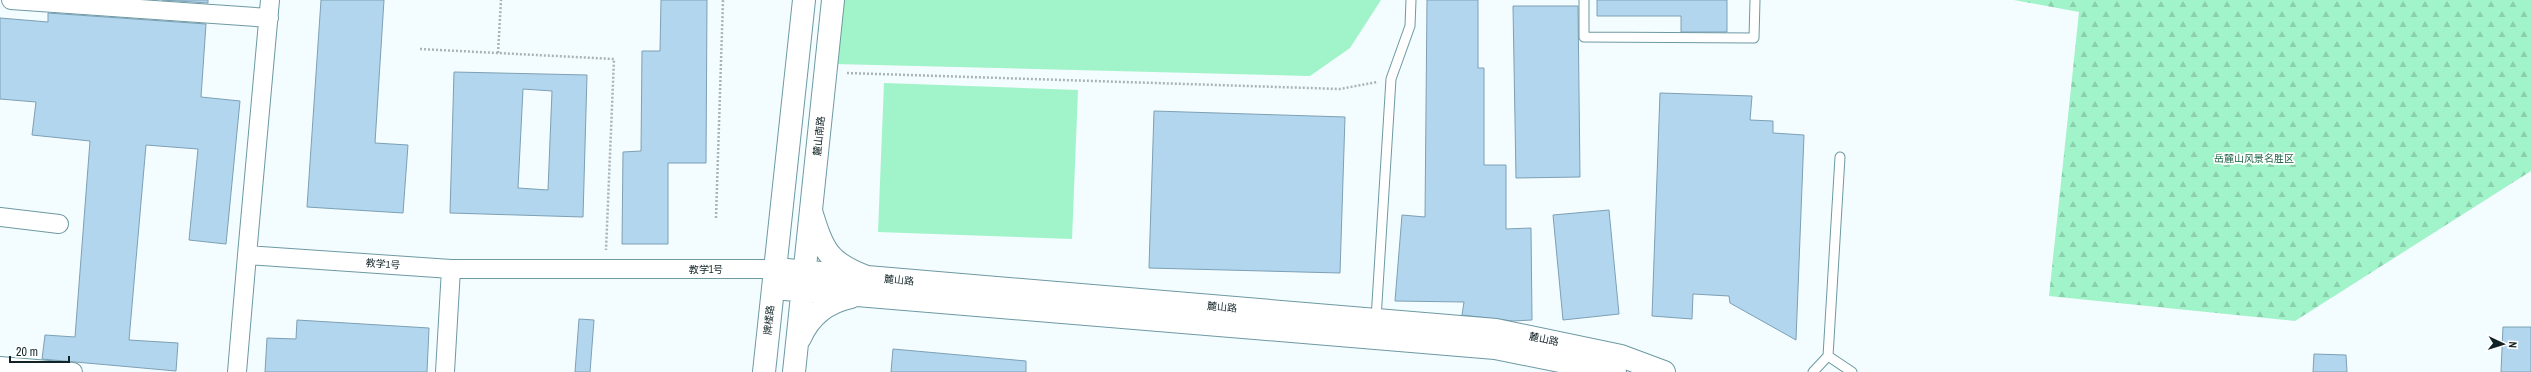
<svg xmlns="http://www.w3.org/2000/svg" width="2531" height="372" font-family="'Archivo Narrow','Noto Sans SC',sans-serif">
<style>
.forest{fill:url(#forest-firs)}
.green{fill:#a1f3c9}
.building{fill:#b2d6ed;stroke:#7da0b5;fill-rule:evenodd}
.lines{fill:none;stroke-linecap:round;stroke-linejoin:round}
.service-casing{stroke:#6d99a2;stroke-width:11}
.minor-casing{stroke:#6d99a2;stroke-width:20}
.tertiary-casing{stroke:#6d99a2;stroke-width:24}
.secondary-casing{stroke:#6d99a2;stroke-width:24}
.path{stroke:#a8b4b6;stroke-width:2.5;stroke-dasharray:2 2;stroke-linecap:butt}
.service{stroke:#fff;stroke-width:9}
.minor{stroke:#fff;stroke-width:18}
.tertiary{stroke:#fff;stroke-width:22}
.secondary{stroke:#fff;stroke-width:22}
.labels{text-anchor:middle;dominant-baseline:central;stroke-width:3.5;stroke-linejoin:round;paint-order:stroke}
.street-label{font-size:10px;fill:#112326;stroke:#fff}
.park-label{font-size:10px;fill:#1d6446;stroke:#fff}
</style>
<defs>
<pattern id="forest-firs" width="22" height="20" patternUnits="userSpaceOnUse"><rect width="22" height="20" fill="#a1f3c9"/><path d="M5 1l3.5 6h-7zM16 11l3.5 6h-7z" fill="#8ad0ac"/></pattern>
</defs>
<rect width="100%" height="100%" fill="#f3fcfe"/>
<!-- forest -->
<path class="forest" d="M2014,0H2531V171L2295,321L2049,296L2079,12Z"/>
<!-- green -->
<path class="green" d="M842,0H1381L1350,48L1310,76L835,64Z
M884,83L1078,90L1072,239L878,232Z"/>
<!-- building -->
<path class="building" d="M162,0H208V3Z
M321,0H384L375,143L408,145L403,213L307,207Z
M661,0H707L706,163H668V244H622L623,152L641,151L642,51H660Z
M1427,0H1478V68H1484V165H1506V229L1531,228L1532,320L1513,321L1462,315L1464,302L1395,301L1402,215L1425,217Z
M1597,0H1727V32H1681V16H1597Z
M1513,6H1578L1580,177L1516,178Z
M48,13L206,24L201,97L240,101L226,244L189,240L198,149L146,145L129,340L178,343L176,371L42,359L45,335L75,337L90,141L32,135L36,102L0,99V18L48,22Z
M454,72L587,75L583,217L450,213ZM523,89L552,91L548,190L518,188Z
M1660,93L1752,96L1750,120L1773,121V133L1804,135L1796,340L1730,303L1729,296L1693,294L1692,319L1652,316Z
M1154,111L1345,117L1340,273L1149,268Z
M1609,210L1619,314L1563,320L1553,215Z
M579,319L594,320L590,372H575Z
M297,320L429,328L427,372H265L267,338L296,339Z
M2503,327H2531V372H2501Z
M893,349L1026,361V372H891Z
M2314,354L2346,355L2347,372H2313Z"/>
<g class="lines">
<defs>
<path id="service" d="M1584,0V37L1754,38L1755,0
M1376,319L1391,79L1410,26L1411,0
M1828,356L1840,157
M1813,372L1828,356L1852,372"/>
<path id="minor" d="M11,0L269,18
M270,0L247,255L451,269H775
M0,217L59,224
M0,366L73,372
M237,372L247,255
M445,372L451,269"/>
<path id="tertiary" d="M775,269L866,277"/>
<path id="secondary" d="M811,211C823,250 828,263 867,277L1496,330L1621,356L1664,372
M773,288L1495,348L1615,372
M800,338C810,315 827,302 851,297
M764,372L804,0
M794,372L833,0"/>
</defs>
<!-- service casing -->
<use href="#service" class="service-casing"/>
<!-- minor casing -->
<use href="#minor" class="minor-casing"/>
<!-- tertiary casing -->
<use href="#tertiary" class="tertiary-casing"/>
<!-- secondary casing -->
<use href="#secondary" class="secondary-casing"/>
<!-- path -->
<path class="path" d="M420,49L614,59L606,250
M498,53L501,0
M847,73L1340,89L1377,82
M716,218L723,0"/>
<!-- service -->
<use href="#service" class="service"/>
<!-- minor -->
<use href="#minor" class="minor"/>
<!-- tertiary -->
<use href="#tertiary" class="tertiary"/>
<!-- secondary -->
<use href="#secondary" class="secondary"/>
</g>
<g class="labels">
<!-- street labels -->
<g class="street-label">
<text transform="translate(819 136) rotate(-84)">麓山南路</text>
<text transform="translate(383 264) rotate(4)">教学1号</text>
<text x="706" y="269">教学1号</text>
<text transform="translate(899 280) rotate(5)">麓山路</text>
<text transform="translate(1222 307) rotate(5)">麓山路</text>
<text transform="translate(769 320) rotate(-84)">牌楼路</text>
<text transform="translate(1544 339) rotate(11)">麓山路</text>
</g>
<!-- park labels -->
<g class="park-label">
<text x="2254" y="158">岳麓山风景名胜区</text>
</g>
</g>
<!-- north arrow -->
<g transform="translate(2503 344) rotate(94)" stroke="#ffffff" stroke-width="3" paint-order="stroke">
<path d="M0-3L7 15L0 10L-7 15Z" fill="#112326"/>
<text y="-6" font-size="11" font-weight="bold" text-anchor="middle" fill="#112326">N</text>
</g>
<!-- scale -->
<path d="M10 356v6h59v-6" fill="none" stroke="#112326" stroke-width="2"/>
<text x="16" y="356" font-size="12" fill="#112326" stroke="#ffffff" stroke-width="3" paint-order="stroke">20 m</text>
</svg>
